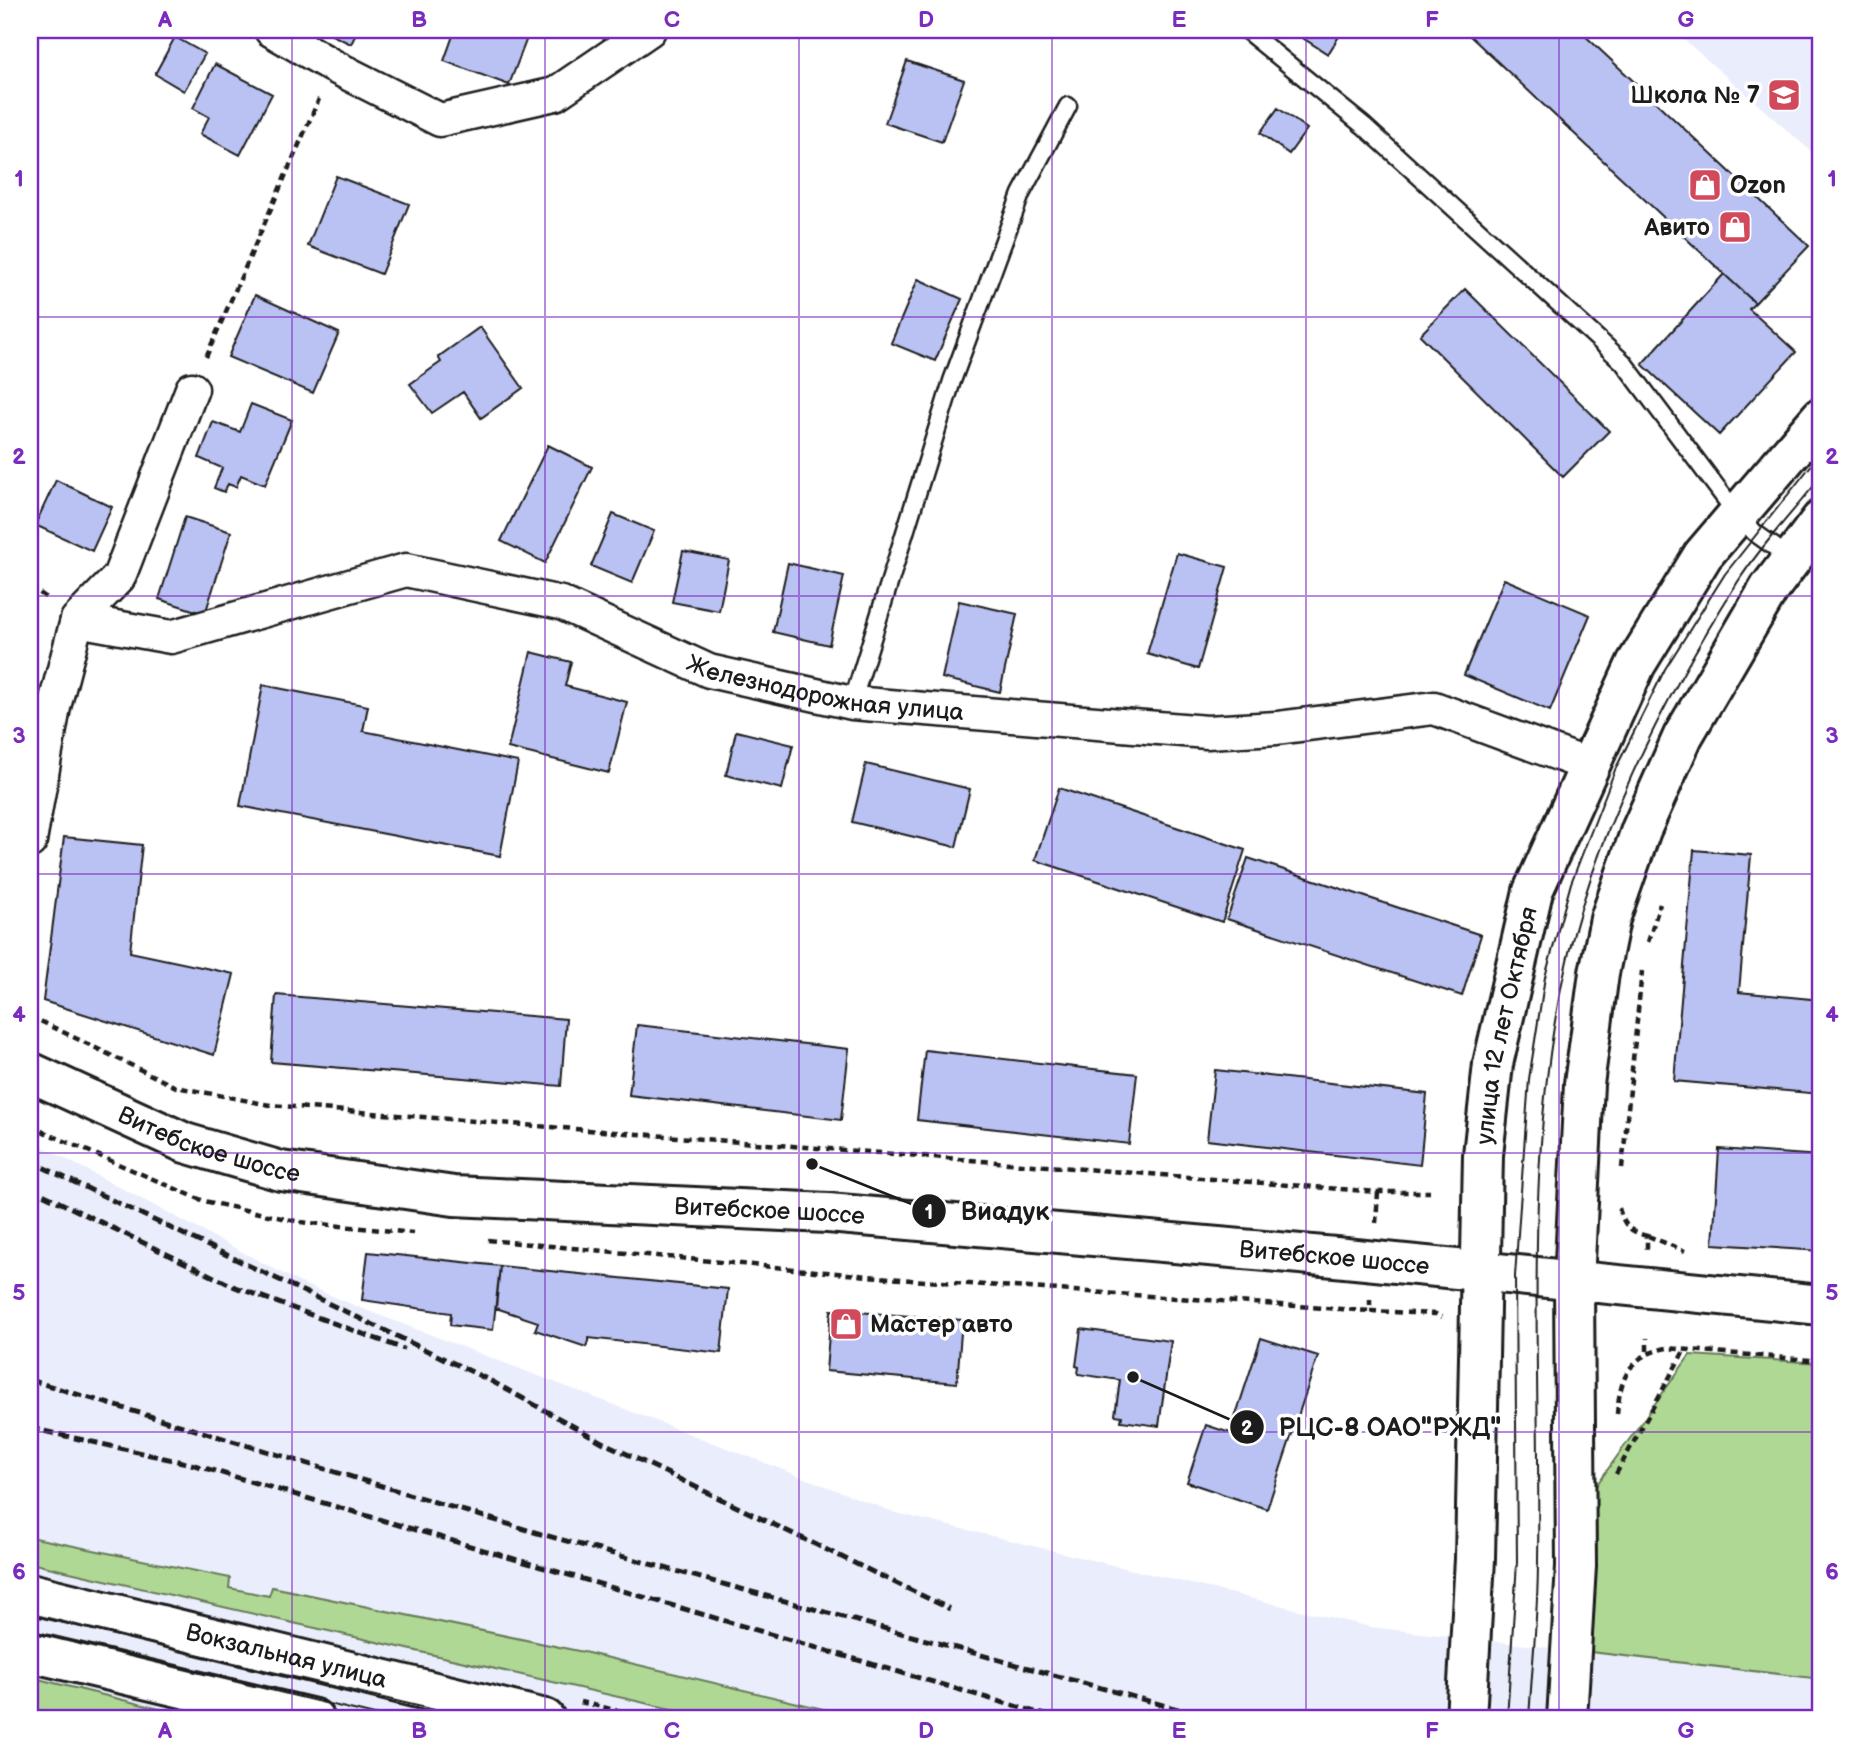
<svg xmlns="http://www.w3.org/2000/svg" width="1851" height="1749" font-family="'Balsamiq Sans',sans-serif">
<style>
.built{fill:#eaedfb}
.green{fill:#afd895;stroke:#667a58;stroke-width:2}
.building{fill:#b9c2f3;stroke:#1c1c1c;stroke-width:2}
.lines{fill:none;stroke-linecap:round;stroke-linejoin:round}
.service-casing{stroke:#1c1c1c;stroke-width:21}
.minor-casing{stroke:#1c1c1c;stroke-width:37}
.secondary-casing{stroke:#1c1c1c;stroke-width:44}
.primary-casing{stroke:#1c1c1c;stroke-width:44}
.path{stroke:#1c1c1c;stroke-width:4.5;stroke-dasharray:7 5;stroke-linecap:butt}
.service{stroke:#fff;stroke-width:16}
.minor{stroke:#fff;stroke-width:32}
.secondary{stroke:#fff;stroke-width:38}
.primary{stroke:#fff;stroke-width:38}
.tram{stroke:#1c1c1c;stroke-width:2}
.rail{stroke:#1c1c1c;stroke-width:5;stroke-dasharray:10 5;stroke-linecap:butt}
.grid{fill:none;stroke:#7b2cbf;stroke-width:2;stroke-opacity:0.55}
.labels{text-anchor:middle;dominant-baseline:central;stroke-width:7;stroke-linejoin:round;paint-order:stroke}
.poi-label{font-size:24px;font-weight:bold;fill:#1c1c1c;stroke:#fff;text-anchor:end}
.street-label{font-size:24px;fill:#1c1c1c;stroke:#fff}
.leader{fill:none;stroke:#1c1c1c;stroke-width:2.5}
.callout-dot{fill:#1c1c1c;stroke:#fff;stroke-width:2.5}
.mark-label{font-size:21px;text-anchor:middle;font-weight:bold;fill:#fff}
.callout-label{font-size:26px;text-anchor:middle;font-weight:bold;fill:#1c1c1c;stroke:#fff;stroke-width:7;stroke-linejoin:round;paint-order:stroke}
.neatline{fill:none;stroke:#7b2cbf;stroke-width:2.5}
.grid-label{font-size:23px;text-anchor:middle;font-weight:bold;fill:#7b2cbf}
</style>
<rect width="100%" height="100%" fill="#fff"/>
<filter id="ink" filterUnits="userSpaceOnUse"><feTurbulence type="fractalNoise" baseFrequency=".0143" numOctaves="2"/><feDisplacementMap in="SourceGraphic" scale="14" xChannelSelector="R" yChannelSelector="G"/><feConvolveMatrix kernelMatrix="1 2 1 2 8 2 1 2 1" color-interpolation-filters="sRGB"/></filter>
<g filter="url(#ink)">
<!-- built -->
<path class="built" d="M1673,30H1821V160Z
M30,1140L299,1282L358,1307L896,1513L1370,1627L1821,1679V1719H30Z"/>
<!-- green -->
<path class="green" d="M1690,1355L1821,1363V1679L1574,1650L1590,1494Z
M30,1537L230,1578L229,1588L269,1596L272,1587L588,1653L865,1719H715L30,1563Z
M30,1677L200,1719H70L30,1708Z"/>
<!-- building -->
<path class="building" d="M321,30H358L351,44Z
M455,30H530L509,85L444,61Z
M1290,30H1343L1328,54Z
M1474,30H1579L1809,246L1755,303L1469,35Z
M175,37L205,54L184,91L155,74Z
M907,61L964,80L942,142L885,123Z
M215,64L272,94L240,155L200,134L209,117L193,108Z
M1278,108L1307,129L1289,154L1260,133Z
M336,176L409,204L381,274L308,246Z
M1724,274L1755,303L1749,309L1796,352L1719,435L1642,364Z
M918,279L962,299L935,361L891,343Z
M1465,289L1609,431L1563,477L1420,335Z
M255,295L339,333L313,393L228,357Z
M480,327L523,388L481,418L463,392L432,413L410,384L441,362L438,357Z
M251,404L292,420L265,485L241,475L236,487L228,484L224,492L214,488L222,468L199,458L213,422L240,432Z
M548,445L592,467L545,563L501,541Z
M56,480L112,507L92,551L35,525Z
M613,514L654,531L632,583L591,566Z
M185,517L231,532L205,614L159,599Z
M683,551L729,560L719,611L672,602Z
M1177,553L1227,567L1198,669L1147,654Z
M788,563L844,576L829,645L773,632Z
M1504,579L1590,615L1550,711L1464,675Z
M959,601L1017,614L1000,692L942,678Z
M531,652L571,662L565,686L627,702L609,773L508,748Z
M263,685L368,706L363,731L518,762L500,856L240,806Z
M736,731L793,745L782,789L726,775Z
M866,764L970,789L956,847L852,822Z
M1059,788L1245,850L1222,922L1035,860Z
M64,837L142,845L130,952L234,974L214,1055L43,1001Z
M1694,850L1751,855L1739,992L1821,1000V1094L1674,1081Z
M1248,858L1481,935L1462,996L1227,919Z
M276,995L566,1019L561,1086L271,1062Z
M637,1025L849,1049L841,1120L629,1095Z
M925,1050L1137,1074L1129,1144L917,1120Z
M1215,1070L1427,1094L1420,1165L1207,1140Z
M1719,1149L1821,1156V1251L1713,1244Z
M368,1252L500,1266L493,1330L450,1325L451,1313L362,1300Z
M500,1266L728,1289L721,1353L589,1338L586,1347L535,1330L538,1322L496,1308Z
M831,1310L962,1320L957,1383L826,1371Z
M1081,1329L1171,1341L1159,1426L1121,1421L1122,1416L1115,1415L1120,1380L1078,1374L1079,1367L1076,1366Z
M1261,1338L1318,1356L1267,1509L1187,1482L1206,1425L1230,1433Z"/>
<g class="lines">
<defs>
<path id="service" d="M1246,30L1364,126L1623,362L1736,513L1755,533L1790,558
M852,703L952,381L1021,194L1068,106"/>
<g id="minor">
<path d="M271,30L333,66L440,120L555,94L649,30"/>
<path id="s1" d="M77,620L171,637L406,570L561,603L709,671L852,703L1207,732L1277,728L1434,708L1588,765"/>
<path d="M30,841L54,707L77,620L119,577L192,389"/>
</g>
<g id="secondary">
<path id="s2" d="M30,1593L545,1719"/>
<path d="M30,1652L314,1719"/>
</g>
<g id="primary">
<path id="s3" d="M30,1072L185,1143L281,1171L454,1196L828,1213L1335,1257L1821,1305"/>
<path id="s4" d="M1466,1719L1475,1559L1483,1155L1493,1064L1533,891L1636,664L1703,555L1821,417"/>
<path d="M1567,1719L1576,1566L1574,1281L1584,1084L1599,973L1610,919L1641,830L1683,736L1769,589L1821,520"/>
</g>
</defs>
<!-- service casing -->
<use href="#service" class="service-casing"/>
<!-- minor casing -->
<use href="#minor" class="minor-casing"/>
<!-- secondary casing -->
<use href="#secondary" class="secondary-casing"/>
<!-- primary casing -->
<use href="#primary" class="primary-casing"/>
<!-- path -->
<path class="path" d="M206,357L319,99
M30,586L48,599
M1648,942L1660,904
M30,1016L176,1087L270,1105L1378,1192H1430
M30,1126L204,1201L300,1222L413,1233
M1622,1168L1642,971
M1619,1208C1624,1226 1629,1231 1647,1236V1250
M1376,1223L1378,1192
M1648,1236L1685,1251
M488,1240L911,1280L1370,1311
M1370,1299V1311L1436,1314L1442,1317
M1647,1351V1338
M1617,1414C1620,1378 1629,1355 1667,1348L1821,1361
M1616,1474L1684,1351
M580,1702L655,1719"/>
<!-- service -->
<use href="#service" class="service"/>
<!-- minor -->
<use href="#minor" class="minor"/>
<!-- secondary -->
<use href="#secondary" class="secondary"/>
<!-- primary -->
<use href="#primary" class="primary"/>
<!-- tram -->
<path class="tram" d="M30,1615L473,1719
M30,1632L391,1719
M1507,1719L1517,1562L1515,1276L1529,1079L1545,977L1571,883L1615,770L1665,669L1725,574L1821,453
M1529,1719C1532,1667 1538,1614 1538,1561C1541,1369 1523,1173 1562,983C1591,842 1662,700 1739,580C1763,543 1794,511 1821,477"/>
<!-- rail -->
<path class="rail" d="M30,1161L493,1382L604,1443L950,1609
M30,1188L235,1287L404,1349
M30,1380L541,1534L1214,1719
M30,1428L191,1464L1059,1719"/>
</g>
</g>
<!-- grid -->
<path class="grid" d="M292,30V1719M545,30V1719M799,30V1719M1052,30V1719M1306,30V1719M1559,30V1719M30,317H1821M30,596H1821M30,874H1821M30,1153H1821M30,1432H1821"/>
<!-- icons -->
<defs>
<symbol id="school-square" viewBox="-11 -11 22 22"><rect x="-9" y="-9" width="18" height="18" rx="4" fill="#d1495b" stroke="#fff"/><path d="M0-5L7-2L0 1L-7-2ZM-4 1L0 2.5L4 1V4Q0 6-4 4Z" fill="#fff"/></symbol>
<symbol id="shop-square" viewBox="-11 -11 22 22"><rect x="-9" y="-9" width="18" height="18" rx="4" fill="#d1495b" stroke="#fff"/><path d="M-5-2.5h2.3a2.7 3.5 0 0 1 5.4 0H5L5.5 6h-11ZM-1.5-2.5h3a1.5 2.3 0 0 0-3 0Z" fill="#fff"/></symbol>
</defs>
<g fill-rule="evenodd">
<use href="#school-square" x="1765" y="76" width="38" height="38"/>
<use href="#shop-square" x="1686" y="166" width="38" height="38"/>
<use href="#shop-square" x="1716" y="208" width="38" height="38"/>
<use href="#shop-square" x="827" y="1305" width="38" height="38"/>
</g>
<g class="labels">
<!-- poi labels -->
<g class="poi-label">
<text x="1760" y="95">Школа № 7</text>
<text x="1730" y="185" text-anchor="start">Ozon</text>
<text x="1710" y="227">Авито</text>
<text x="870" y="1324" text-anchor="start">Мастер авто</text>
</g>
<!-- street labels -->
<g class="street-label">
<text stroke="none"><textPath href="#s1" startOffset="779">Железнодорожная улица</textPath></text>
<text stroke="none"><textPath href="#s4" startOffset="696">улица 12 лет Октября</textPath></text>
<text stroke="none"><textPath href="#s3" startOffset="194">Витебское шоссе</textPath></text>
<text stroke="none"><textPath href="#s3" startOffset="761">Витебское шоссе</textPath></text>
<text stroke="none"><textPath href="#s3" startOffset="1328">Витебское шоссе</textPath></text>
<text stroke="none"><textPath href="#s2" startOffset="264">Вокзальная улица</textPath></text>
</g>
</g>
<!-- callouts -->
<path class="leader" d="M812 1164L929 1211M1133 1377L1247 1427"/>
<g class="callout-dot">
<circle cx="812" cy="1164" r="7"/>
<circle cx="1133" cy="1377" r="7"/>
<circle cx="929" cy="1211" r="18"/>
<circle cx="1247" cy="1427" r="18"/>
</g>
<g class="mark-label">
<text x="929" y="1219">1</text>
<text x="1247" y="1435">2</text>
</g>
<g class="callout-label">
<text x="1005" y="1220">Виадук</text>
<text x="1390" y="1436">РЦС-8 ОАО"РЖД"</text>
</g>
<!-- margin -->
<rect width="1851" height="1749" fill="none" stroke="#fff" stroke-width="77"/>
<rect x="38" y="38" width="1774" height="1672" class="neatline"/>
<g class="grid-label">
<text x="165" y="27">A</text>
<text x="419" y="27">B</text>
<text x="672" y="27">C</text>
<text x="926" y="27">D</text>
<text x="1179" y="27">E</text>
<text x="1432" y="27">F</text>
<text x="1686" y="27">G</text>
<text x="19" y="186">1</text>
<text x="1832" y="186">1</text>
<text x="19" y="464">2</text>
<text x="1832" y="464">2</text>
<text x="19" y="743">3</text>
<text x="1832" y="743">3</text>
<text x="19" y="1022">4</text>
<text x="1832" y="1022">4</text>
<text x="19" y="1300">5</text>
<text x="1832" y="1300">5</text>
<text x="19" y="1579">6</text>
<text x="1832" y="1579">6</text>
<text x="165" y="1738">A</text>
<text x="419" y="1738">B</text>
<text x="672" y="1738">C</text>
<text x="926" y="1738">D</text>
<text x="1179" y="1738">E</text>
<text x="1432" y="1738">F</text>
<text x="1686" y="1738">G</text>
</g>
</svg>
